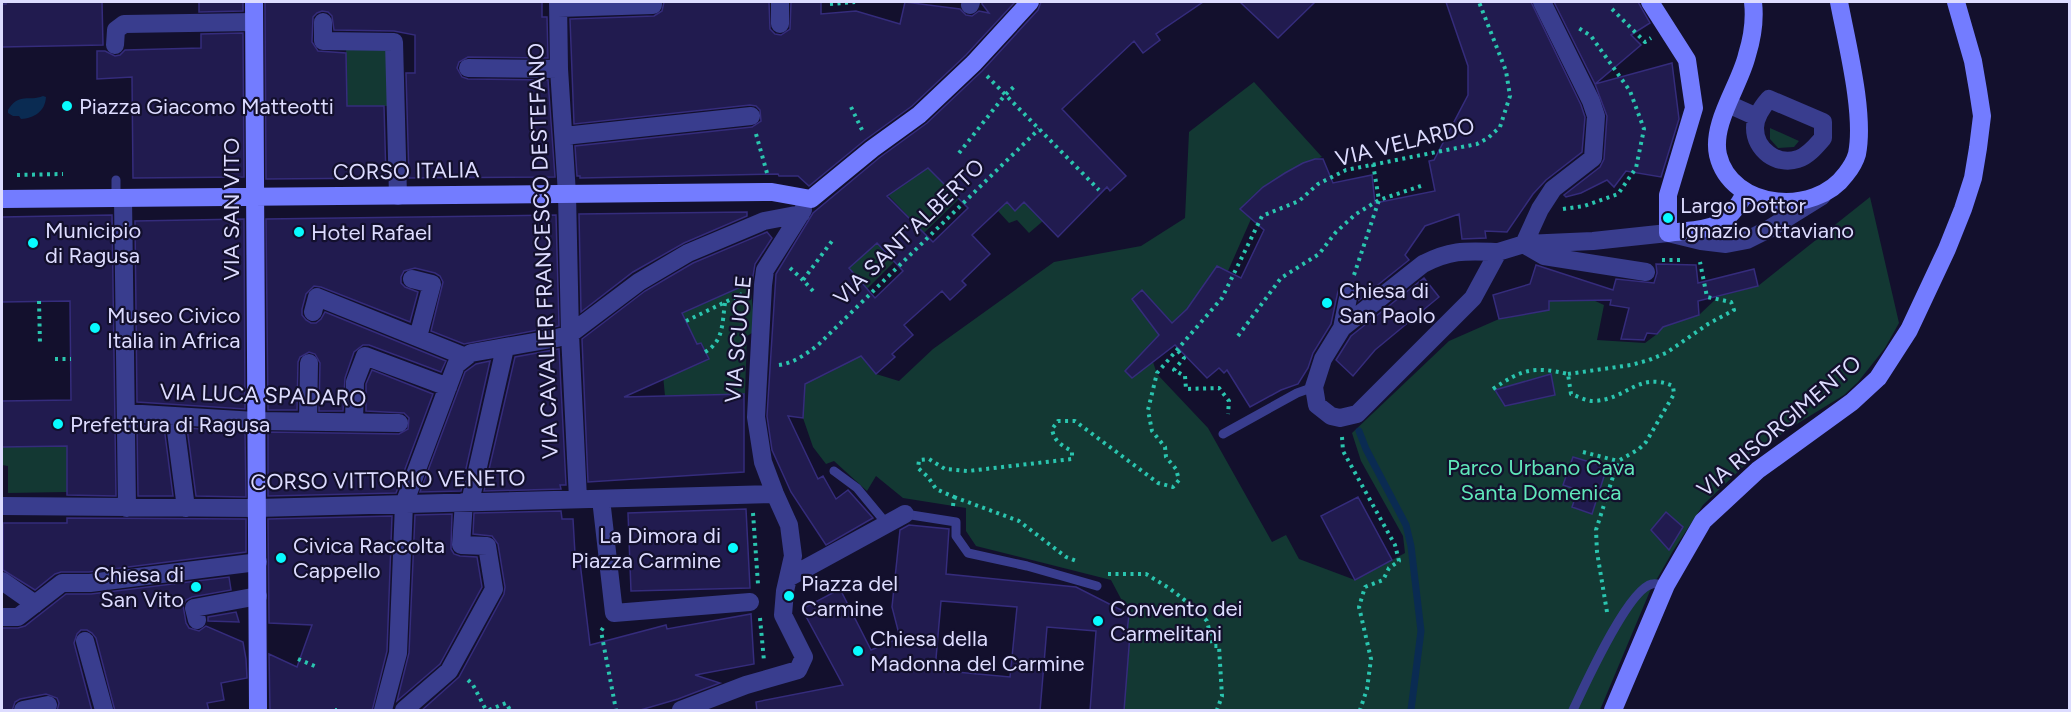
<svg xmlns="http://www.w3.org/2000/svg" width="2071" height="712" font-family="Figtree,sans-serif">
<style>
.green{fill:#133833}
.water{fill:#0a2b52}
.lines{fill:none;stroke-linecap:round;stroke-linejoin:round}
.stream{stroke:#0a2b52;stroke-width:7}
.building{fill:#211b4f;stroke:#352c7c;stroke-width:1.5;fill-rule:evenodd}
.path{stroke:#2ac5af;stroke-width:4;stroke-dasharray:3 4.5;stroke-linecap:butt}
.lane{stroke:#393d8e;stroke-width:9}
.street{stroke:#393d8e;stroke-width:18}
.secondary{stroke:#737cff;stroke-width:18}
.poi-dot{fill:#08fbff;stroke:#13102d;stroke-width:2}
.labels{text-anchor:middle;dominant-baseline:central;stroke-width:4.5;stroke-linejoin:round;paint-order:stroke}
.poi-label{font-size:22px;fill:#dddcff;stroke:#13102d;text-anchor:start}
.street-label{font-size:22px;fill:#dddcff;stroke:#13102d}
.park-label{font-size:22px;fill:#60e7ba;stroke:#13102d}
</style>
<rect width="100%" height="100%" fill="#13102d"/>
<!-- green -->
<path class="green" d="M346,48L392,49L394,106H347Z
M1254,82L1322,157C1291,168 1262,184 1240,209L1251,219L1228,271L1217,266L1187,309L1172,323L1153,302L1142,312L1159,335L1143,352L1153,362L1157,374L1208,428L1272,542L1286,535L1299,559L1355,580L1405,553L1403,536L1361,461L1352,433L1449,341L1499,319L1549,310V301L1593,300L1604,305L1597,340L1645,343L1657,334L1663,327L1699,315L1719,296L1758,286L1870,197L1899,323L1885,348L1858,382L1844,395L1787,430L1763,448L1703,505L1673,551L1650,591L1600,710H1124L1130,634L1127,633L1129,614L1111,580L976,546L966,531V508L903,498L876,476L867,491L834,461L826,464L813,447L803,418L805,380C826,378 842,366 857,352L876,374L899,381L933,349L1054,262L1141,246L1185,218L1189,132Z
M1770,128L1799,141L1794,147L1778,148L1770,139Z
M928,168L959,199L924,233L888,195Z
M1026,200L1043,221L1029,233L1017,220L1009,223L998,211L1007,202L1015,211Z
M873,239L894,262L867,289L849,268Z
M748,283L751,290L755,331L747,336L745,394L665,396L663,375L671,376L709,359L701,343L697,344L682,313Z
M74,446L67,465V492L8,493V466L2,465V447Z"/>
<!-- water -->
<path class="water" d="M43,96L46,97C45,112 34,118 21,119L19,116H13L8,113V110C19,92 29,102 43,96Z"/>
<g class="lines">
<!-- stream -->
<path class="stream" d="M1359,431L1366,449L1406,525L1411,546L1421,631L1411,710"/>
</g>
<!-- building -->
<path class="building" d="M6,2H102L103,45L2,47V4H6Z
M199,2H243V11L199,12Z
M265,2H542V17H547L548,58L468,57L459,62L457,68L462,77L468,79L548,80L555,177L409,178L406,73H415V35L394,31L334,30L332,16L328,12L322,11L317,13L313,17L312,42L318,51L346,53L347,106H384L386,178L266,179Z
M664,2H769L770,29L775,34L781,35L790,29L791,2H821V14L856,11L900,24L905,2L960,9L966,15L972,16L979,11L989,13L982,4V2H1015L966,55L912,106L865,140L809,186L798,176H779L778,174L580,178V176H577L575,146L752,127L761,121L760,110L756,106L750,105L574,124L570,19L654,16L662,11Z
M1041,2H1203L1156,34L1160,40L1143,53L1134,41L1062,109L1126,176L1110,191L1107,187L1058,237L1024,202L1015,211L1007,202L972,235L990,254L962,281L966,285L950,300L942,291L904,325L913,335L892,354L895,357L876,374L861,356L805,384L803,418L788,416L818,479L823,476L836,499L848,490L873,518L826,545L791,492L772,450L767,416L776,274L813,213L879,158L927,123L982,71L1038,10ZM928,168L968,208L933,242L887,196ZM877,243L903,271L875,298L849,268Z
M1240,2H1315L1278,38Z
M1446,2H1531L1581,105L1585,117L1582,152L1546,180L1533,194L1507,232L1485,231L1486,238L1462,239L1459,214L1425,226L1405,255L1409,260L1359,300L1360,290L1356,284L1351,282L1341,285L1338,291L1331,324L1313,353L1308,368L1298,384L1281,390L1250,407L1227,370L1224,373L1219,368L1207,378L1175,345L1132,378L1125,371L1159,335L1132,299L1142,290L1172,323L1187,309L1217,266L1241,278L1264,230L1240,209L1263,187L1285,173L1303,163L1315,159H1323L1333,183L1372,175L1375,203L1435,191L1429,161L1434,160L1468,95V66Z
M1554,2H1638L1650,23L1631,35L1641,45L1595,84Z
M243,33L244,177L133,178L132,77L97,79V51H105L115,56L120,55L125,50L201,48V34Z
M1672,63L1679,119L1661,177L1626,171L1614,187L1607,180L1581,193L1566,197L1564,195L1600,167L1604,159L1607,116L1595,84Z
M747,212V216L684,243L633,272L581,312L579,214Z
M112,215L116,496L67,495V446L2,447V401L71,400L70,301L2,302V217Z
M556,215L559,326L464,344L431,331L443,282L440,276L435,273L415,268L404,271L401,277V283L405,287L418,292L410,322L321,287L314,286L306,294L302,309V315L306,320L311,323H316L321,319L325,312L446,361L441,372L369,345H363L354,352L345,378L343,411H319L320,363L315,354L309,352L300,357L298,362L297,410H268L266,219Z
M244,219L245,409L137,402L135,221Z
M767,232L772,238L755,264L752,282L682,313L697,344L701,343L709,359L624,397L744,394V472L588,482L582,339L645,291L693,263Z
M1656,264L1696,265L1698,283L1754,269L1758,286L1698,301L1699,315L1663,327L1657,334L1647,333L1644,340L1621,339L1629,308L1610,305L1611,300L1549,301V310L1499,319L1493,295L1530,284L1536,265L1613,290L1616,279L1654,283L1657,273Z
M1424,278L1439,297L1375,350L1353,376L1336,360L1351,336Z
M559,349L566,485H560L561,489L484,491L515,357Z
M490,361L461,491L420,492L465,372L476,364Z
M372,370L433,394L396,493L268,496V432L399,434L408,429L409,418L404,413L366,411V384Z
M1551,374L1555,395L1505,406L1495,390Z
M137,425L164,427L173,496H138Z
M187,428L245,432L246,497L196,496Z
M1573,457L1607,467L1592,514L1572,507L1578,490L1563,485Z
M1358,497L1392,560L1355,580L1321,516Z
M746,509L750,588L631,591L628,513Z
M561,511L562,519H573L575,554H579L590,645L666,625L667,629L751,614L754,664L695,675L720,683L678,699L637,711H421L459,677L504,594L505,587L498,544L492,536L473,534L474,513Z
M1666,512L1683,527L1669,550L1651,530Z
M452,514L451,549L454,554L460,556L477,557L482,587L440,664L397,701L409,653L415,515Z
M392,516L387,651L372,711H270L269,654L297,667L312,625L269,623L268,519Z
M67,518L246,519V552L89,572H61L55,574L35,590L3,570V523H67Z
M909,525L949,529L946,574L1076,587L1129,614L1127,633L1130,634L1124,711H1090L1096,631L1047,627L1040,711H757L756,702L843,685L802,609L840,589L871,650L900,638L892,607L900,530ZM941,601L1017,607L1010,677L935,670Z
M229,577L231,590L192,597L186,600L183,605L186,623L189,628L199,631L206,626L243,642L246,659L247,678L221,683L224,700L207,703L209,711H115L96,638L92,633L87,630H81L77,634L74,643L92,711H57L59,703L57,698L46,694L20,699L15,702L12,711L2,710V628H18L25,626L66,594H91Z
M236,612L239,622L208,621V617Z"/>
<g class="lines">
<!-- path -->
<path class="path" d="M830,4L855,2
M1612,9L1645,42L1651,38
M987,76L1099,190
M851,107L863,132
M756,134L767,173
M959,153L1005,95L1016,85
M17,175L63,174
M1563,209L1584,206L1618,194L1636,168L1644,129L1630,91L1591,36L1577,27
M1662,260H1684
M790,268L803,280
M1354,275L1379,200L1373,164
M813,291L803,280L832,241
M39,301L40,344
M686,321L742,294
M1238,336L1281,278L1319,254L1336,232L1356,214L1379,200L1424,185
M1178,351L1184,358L1174,370L1185,376L1186,389L1219,388L1229,401L1228,414
M705,352C724,341 722,323 725,303
M55,359H71
M779,365C794,363 806,354 818,345L1039,129
M1568,374L1631,365L1649,360L1666,353L1708,324L1734,310L1731,302L1707,297L1700,262
M1493,389C1522,369 1534,366 1568,374L1571,394C1577,396 1586,401 1593,401C1627,400 1638,371 1673,386L1674,394L1646,442L1639,449L1618,461L1596,530L1597,552L1607,612
M1342,437L1343,451L1395,545L1399,561L1389,568L1383,580L1365,587L1359,607L1371,659L1367,689L1360,710
M1583,452L1618,461
M954,497L1019,521L1066,557L1079,562
M953,506L954,497L936,489L928,477L918,468L919,460L929,459L945,469L968,471L1072,459V451C1061,445 1054,441 1052,429L1058,421H1075L1158,483L1173,487L1179,480L1176,469L1166,457L1165,447L1152,431L1148,410L1157,373L1222,298L1262,216L1299,201L1318,184L1346,170L1477,144L1488,138L1500,127L1510,96L1506,71L1479,2
M753,513L758,584
M1108,574H1146L1169,588L1196,609L1207,621L1213,646H1219L1222,696L1217,710
M760,618L764,661
M603,628L601,631L616,710
M298,659L317,667
M468,680L473,685L486,710
M335,710H337
M489,710L506,703L510,710"/>
<!-- lane -->
<path class="lane" d="M116,198V180
M1223,434L1297,393L1314,387
M834,471L857,488L886,523
M905,514L956,522V536L968,553L1027,566L1097,586
M1573,710C1584,687 1628,589 1652,584C1656,583 1662,585 1666,585"/>
<!-- street -->
<path class="street" d="M558,2L559,69L567,194L570,334L578,499
M780,2V24
M970,5L971,2
M558,8L653,5V2
M323,22V41L394,42L398,196
M115,45L116,30L124,24L254,22
M468,68L559,69
M1769,99L1823,122V138C1816,146 1808,156 1798,159C1777,166 1755,150 1755,128C1755,117 1762,107 1769,99Z
M1728,104L1757,117
M564,136L751,116
M123,198L127,508
M1524,244L1540,209L1553,189L1593,158L1596,116L1591,101L1542,2
M1525,245L1544,256L1646,272
M1498,252C1467,251 1452,249 1423,264L1342,328L1323,359L1314,387L1317,405L1331,416L1340,418L1357,414L1473,298L1498,252L1524,244L1593,241L1668,233L1701,241L1726,244L1747,240L1769,229L1822,196
M412,279L432,284L418,337
M313,312L317,297L466,357
M1342,328L1349,293
M126,413L257,421L399,423
M174,416L186,508
M308,421L309,363
M354,422L355,382L365,356L448,387
M601,499L614,613L750,602
M470,502L505,348
M2,506L257,508L775,494
M788,578L905,514
M2,581L35,604
M2,617H18L62,583H90L258,562
M197,620L194,608L258,596
M85,641L104,710
M23,710L48,705
M383,710L398,653L404,504L456,365L471,353L557,338L570,334L639,282L688,253L764,221L801,214
M404,710L449,671L494,589L487,546L461,545L464,502
M681,710L746,685L798,670L804,657L783,615L785,591L793,556L789,525L775,494L763,462L756,417L763,285L765,270L803,210"/>
<!-- secondary -->
<path class="secondary" d="M254,2L258,710
M1650,2L1687,60L1694,108L1668,195V233C1709,228 1724,232 1746,192
M1753,2C1755,19 1752,39 1747,55C1740,85 1711,123 1718,155C1731,210 1815,217 1846,174C1850,169 1855,161 1857,154C1865,114 1847,44 1839,2
M2,199L772,192L811,199L872,149L919,115L974,63L1030,2
M1613,710L1666,585L1703,521L1758,470L1852,402L1878,378L1909,330L1947,249L1963,209L1973,178L1978,148L1982,116L1978,90L1973,61L1956,2"/>
</g>
<!-- markers -->
<g class="poi-dot">
<circle cx="67" cy="106" r="6"/>
<circle cx="1668" cy="218" r="6"/>
<circle cx="299" cy="232" r="6"/>
<circle cx="33" cy="243" r="6"/>
<circle cx="1327" cy="303" r="6"/>
<circle cx="95" cy="328" r="6"/>
<circle cx="58" cy="424" r="6"/>
<circle cx="733" cy="548" r="6"/>
<circle cx="281" cy="558" r="6"/>
<circle cx="196" cy="587" r="6"/>
<circle cx="789" cy="596" r="6"/>
<circle cx="1098" cy="621" r="6"/>
<circle cx="858" cy="651" r="6"/>
</g>
<g class="labels">
<!-- poi labels -->
<g class="poi-label">
<text x="79" y="106">Piazza Giacomo Matteotti</text>
<text x="1680" y="205">Largo Dottor<tspan x="1680" dy="25">Ignazio Ottaviano</tspan></text>
<text x="45" y="230">Municipio<tspan x="45" dy="25">di Ragusa</tspan></text>
<text x="311" y="232">Hotel Rafael</text>
<text x="1339" y="290">Chiesa di<tspan x="1339" dy="25">San Paolo</tspan></text>
<text x="107" y="315">Museo Civico<tspan x="107" dy="25">Italia in Africa</tspan></text>
<text x="70" y="424">Prefettura di Ragusa</text>
<text x="721" y="535" text-anchor="end">La Dimora di<tspan x="721" dy="25">Piazza Carmine</tspan></text>
<text x="293" y="545">Civica Raccolta<tspan x="293" dy="25">Cappello</tspan></text>
<text x="184" y="574" text-anchor="end">Chiesa di<tspan x="184" dy="25">San Vito</tspan></text>
<text x="801" y="583">Piazza del<tspan x="801" dy="25">Carmine</tspan></text>
<text x="1110" y="608">Convento dei<tspan x="1110" dy="25">Carmelitani</tspan></text>
<text x="870" y="638">Chiesa della<tspan x="870" dy="25">Madonna del Carmine</tspan></text>
</g>
<!-- street labels -->
<g class="street-label">
<text transform="translate(1405 142) rotate(-14)">VIA VELARDO</text>
<text transform="translate(406 171) rotate(-1)">CORSO ITALIA</text>
<text transform="translate(231 209) rotate(-90)">VIA SAN VITO</text>
<text transform="translate(909 232) rotate(-44)">VIA SANT'ALBERTO</text>
<text transform="translate(543 251) rotate(-92)">VIA CAVALIER FRANCESCO DESTEFANO</text>
<text transform="translate(738 339) rotate(-85)">VIA SCUOLE</text>
<text transform="translate(263 395) rotate(2)">VIA LUCA SPADARO</text>
<text transform="translate(1779 426) rotate(-40)">VIA RISORGIMENTO</text>
<text transform="translate(388 480) rotate(-1)">CORSO VITTORIO VENETO</text>
</g>
<!-- park labels -->
<g class="park-label">
<text x="1541" y="467">Parco Urbano Cava<tspan x="1541" dy="25">Santa Domenica</tspan></text>
</g>
</g>
<!-- border -->
<rect width="2071" height="712" fill="none" stroke="#dddcff" stroke-width="6"/>
</svg>
